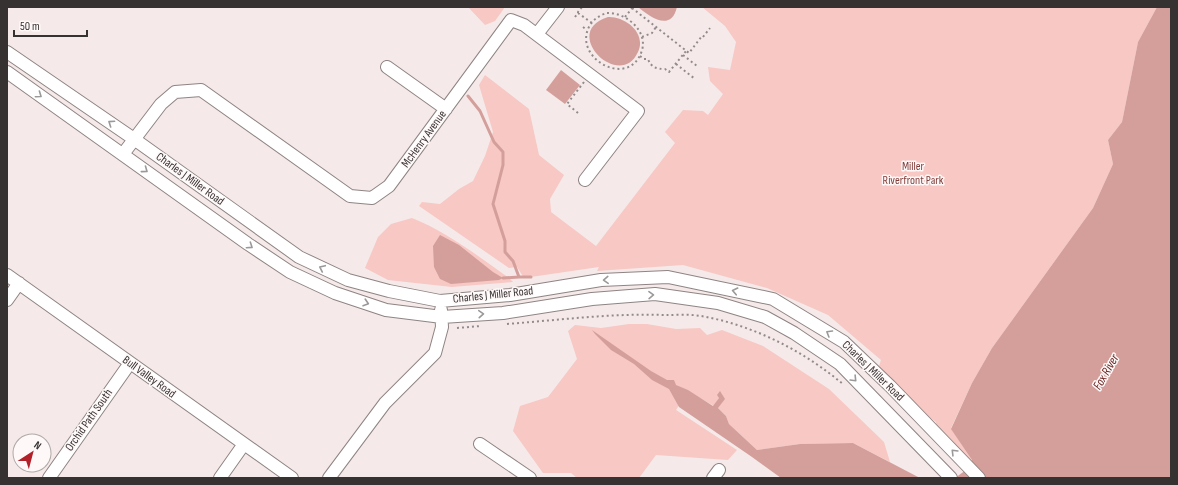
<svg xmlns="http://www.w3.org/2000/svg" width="1178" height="485" font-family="'Sofia Sans Condensed',sans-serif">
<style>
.green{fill:#f7c8c4}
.water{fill:#d49f9b}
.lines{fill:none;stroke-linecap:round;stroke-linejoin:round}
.stream{stroke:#d49f9b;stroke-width:3}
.minor-casing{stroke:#8e8483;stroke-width:14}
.path{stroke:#938b8b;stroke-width:2;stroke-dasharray:2 3;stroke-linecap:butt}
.minor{stroke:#fff;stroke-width:12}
.oneway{stroke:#9b9898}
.labels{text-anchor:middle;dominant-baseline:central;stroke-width:3;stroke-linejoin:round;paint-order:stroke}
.street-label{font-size:12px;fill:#373232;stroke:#fef9f8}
.park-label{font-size:12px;fill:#803c39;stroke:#fef9f8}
.water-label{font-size:13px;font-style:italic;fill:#6a2927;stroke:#fef9f8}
</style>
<rect width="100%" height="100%" fill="#f5eae9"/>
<!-- green -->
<path class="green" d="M468,7H505L495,21L485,25Z
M702,7H1157L1138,42L1122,122L1108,140L1113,164L1093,208L992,348L972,383L951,428L972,460L966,470L937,439L936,422L921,411L879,366L881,360L828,315L767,288L683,265L597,271L599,267L524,278L517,267L509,268L419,206L422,202L440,204L459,189L473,181L485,156L493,132L479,85L485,75L529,109L539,155L564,175L550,199L551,212L596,246L675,143L665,132L683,110L703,111L708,115L723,94L710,81L708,67L730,70L736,42L725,26Z
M412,218C447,232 478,256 509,278L513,282L452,287L388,280L365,268L378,237L391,224Z
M629,324H647L676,329L700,328L707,335L722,330L763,346L829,389L884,442L890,462L853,443L800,444L757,450L729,424L726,416L718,408L719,398L714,406L688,391L676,410L737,450L728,460L656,455L639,478H577L571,473H543L513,431L520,406L548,397L577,359L568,331L575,325L601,328Z"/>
<!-- water -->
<path class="water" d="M638,7H677C671,33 649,16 638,7Z
M1157,7H1171V478H955L966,470L972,460L951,429L972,383L992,348L1093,208L1113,164L1108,140L1122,122L1138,42Z
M608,17C625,16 647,33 638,52C620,92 559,32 608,17Z
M561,70L580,85L565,104L546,90Z
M440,235L459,245L493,272L503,278L499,280L451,284L440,279L434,267L433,246Z
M592,330L651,371L667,380H674L676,385L688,390L713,406L719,398L717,395L720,391L725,399L718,408L726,416L729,424L757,450L800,444L853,443L920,478H781L752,457L679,407L669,389L652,380L634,364L611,350L595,334Z"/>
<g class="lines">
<!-- stream -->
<path class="stream" d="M468,96L480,111L494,142L503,152V165L493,204L505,241V252L513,261L519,277H531
M503,278L519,277"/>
<defs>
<path id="minor" d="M537,34L558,7
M7,52L134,139L299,257L348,280L389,291L440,301L510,295L601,280L668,277L773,299L844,342L890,386L979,478
M387,67L446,109
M7,72L248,244L290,272L335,293L386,310L442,317L503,313L592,299L655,294L718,303L765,317L794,333L840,364L951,478
M123,154L161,104L175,92L201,90L350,196L372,198L389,186L511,20L524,25L638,111L585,180
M7,275L292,478
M7,300L19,283
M480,444L530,478
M49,478L130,363
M220,478L244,444
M329,478L385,403L435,353L442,327L441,310
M713,478L719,470"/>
</defs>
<!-- minor casing -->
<use href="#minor" class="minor-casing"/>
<!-- path -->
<path class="path" d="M632,8L689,53L702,36
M578,13V12L582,7
M607,13C626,12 650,32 641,53C627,89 571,57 590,25C594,19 600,15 607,13Z
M575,17L578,13L592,23
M625,17L633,7
M583,27L587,30
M642,37L652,33L656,27
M703,37L710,28
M683,55L697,66
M640,56L644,59H648C651,67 656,69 665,69L669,72L686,51
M676,64L695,79
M578,113L567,104L584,82
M507,324C560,320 612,313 665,315C676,315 689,314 701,316C753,325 804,351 844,385
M457,328L481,326"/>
<!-- minor -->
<use href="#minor" class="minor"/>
</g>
<!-- one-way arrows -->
<defs><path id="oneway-chevron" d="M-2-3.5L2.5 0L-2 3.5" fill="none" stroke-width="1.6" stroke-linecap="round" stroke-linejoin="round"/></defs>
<g class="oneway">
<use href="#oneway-chevron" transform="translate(39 95) rotate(35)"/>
<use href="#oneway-chevron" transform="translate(111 123) rotate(-146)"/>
<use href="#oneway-chevron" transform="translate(145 170) rotate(36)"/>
<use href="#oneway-chevron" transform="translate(250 246) rotate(34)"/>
<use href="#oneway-chevron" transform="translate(322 268) rotate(-155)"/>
<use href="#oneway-chevron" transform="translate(606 280) rotate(177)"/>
<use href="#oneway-chevron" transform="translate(735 291) rotate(-168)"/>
<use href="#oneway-chevron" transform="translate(651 295) rotate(-1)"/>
<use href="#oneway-chevron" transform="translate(366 303) rotate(18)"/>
<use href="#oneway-chevron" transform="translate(481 314) rotate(-4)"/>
<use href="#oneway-chevron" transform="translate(829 333) rotate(-149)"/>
<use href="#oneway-chevron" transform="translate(854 379) rotate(46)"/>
<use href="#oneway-chevron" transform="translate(954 452) rotate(-135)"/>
</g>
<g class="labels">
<!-- street labels -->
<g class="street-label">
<text transform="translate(424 139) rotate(-54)">McHenry Avenue</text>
<text transform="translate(190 179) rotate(36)">Charles J Miller Road</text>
<text transform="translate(493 295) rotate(-6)">Charles J Miller Road</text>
<text transform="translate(873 371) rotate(44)">Charles J Miller Road</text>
<text transform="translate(149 377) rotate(36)">Bull Valley Road</text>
<text transform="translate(89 420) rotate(-55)">Orchid Path South</text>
</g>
<!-- park labels -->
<g class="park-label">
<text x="913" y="166">Miller<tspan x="913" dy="14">Riverfront Park</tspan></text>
</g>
<!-- water labels -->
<g class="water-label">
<text transform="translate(1106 372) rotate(-60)">Fox River</text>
</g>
</g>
<!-- border -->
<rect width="1178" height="485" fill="none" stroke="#373232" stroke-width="16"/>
<!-- north arrow -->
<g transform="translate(32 453) rotate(36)"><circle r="19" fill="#fef9f8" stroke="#aea9a9"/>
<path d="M0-3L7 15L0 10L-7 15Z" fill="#b2202a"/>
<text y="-6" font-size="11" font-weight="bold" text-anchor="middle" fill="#373232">N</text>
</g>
<!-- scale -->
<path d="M14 30v6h73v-6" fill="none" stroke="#373232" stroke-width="2"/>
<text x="20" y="30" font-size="12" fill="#373232" stroke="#fef9f8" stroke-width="3" paint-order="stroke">50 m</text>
</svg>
